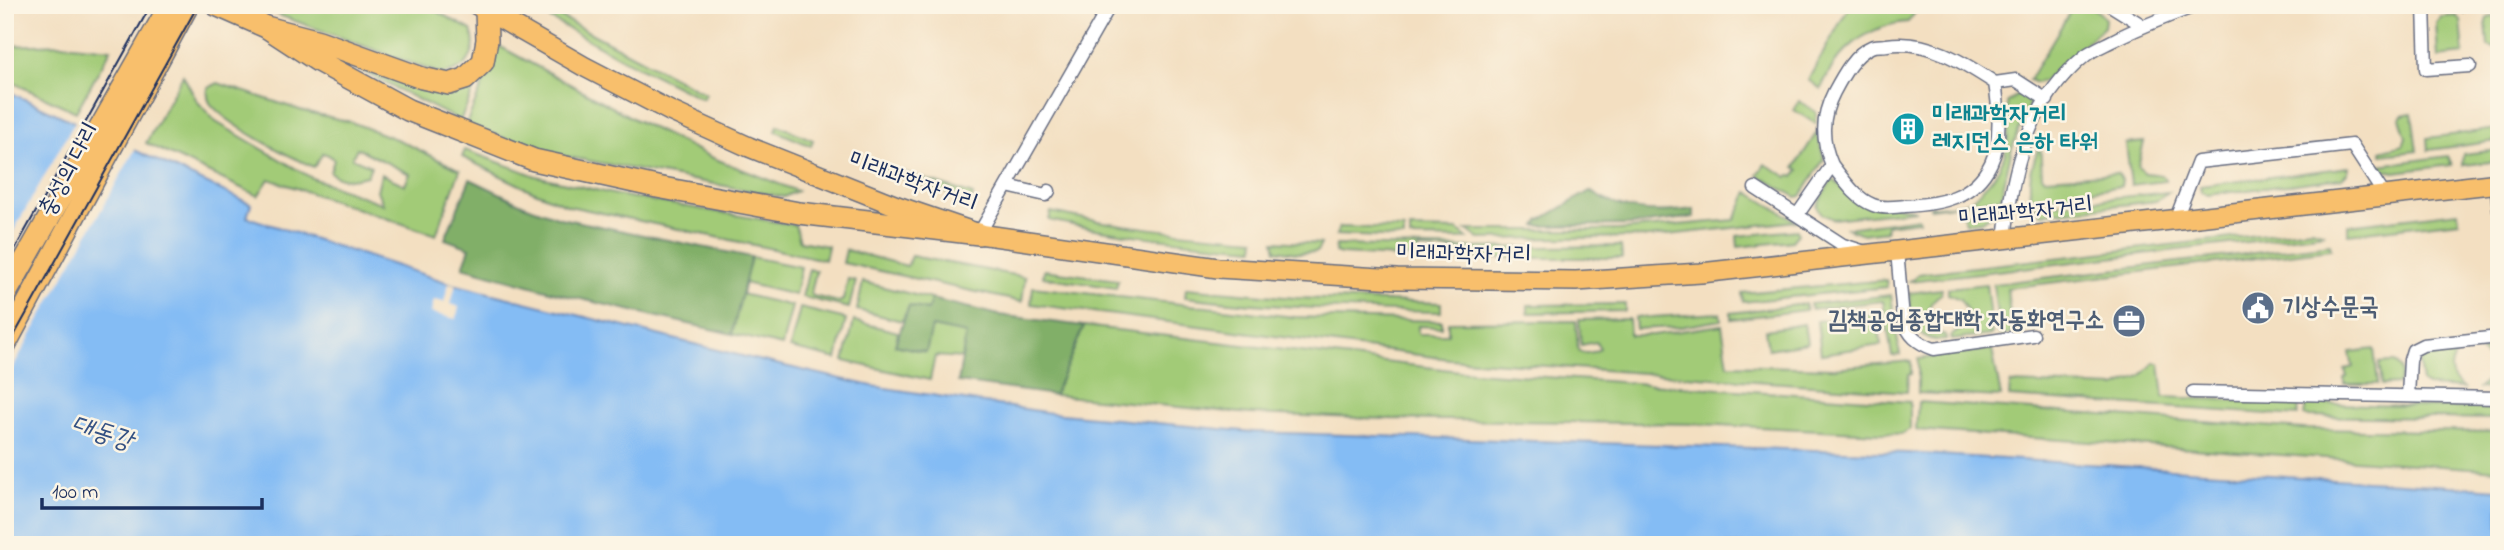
<svg xmlns="http://www.w3.org/2000/svg" width="2504" height="550" font-family="'Indie Flower','Poor Story',sans-serif">
<style>
.green{fill:#a2cb77;stroke:#5e7d6a;stroke-width:2}
.forest{fill:#81af68;stroke:#4e6f63;stroke-width:2}
.water{fill:#84bcf4;stroke:#5076a9;stroke-width:2}
.pier{fill:#f3dfc1}
.lines{fill:none;stroke-linecap:round;stroke-linejoin:round}
.street-casing{stroke:#676d81;stroke-width:15}
.primary-casing{stroke:#676d81;stroke-width:22}
.highway-casing{stroke:#676d81;stroke-width:24}
.street{stroke:#fff;stroke-width:12}
.primary{stroke:#f8bf6c;stroke-width:19}
.highway{stroke:#f8bf6c;stroke-width:21}
.tram{stroke:#1b2f5e;stroke-width:2}
.labels{text-anchor:middle;dominant-baseline:central;stroke-width:5;stroke-linejoin:round;paint-order:stroke}
.culture-label{font-size:24px;font-weight:bold;fill:#0d838f;stroke:#fcf5e5;text-anchor:start}
.street-label{font-size:24px;fill:#1b2f5e;stroke:#fcf5e5}
.service-label{font-size:24px;font-weight:bold;fill:#4e5e75;stroke:#fcf5e5;text-anchor:start}
.water-label{font-size:26px;font-style:italic;fill:#355284;stroke:#fcf5e5}
</style>
<rect width="100%" height="100%" fill="#fcf5e5"/>
<filter id="ink" filterUnits="userSpaceOnUse"><feTurbulence type="fractalNoise" baseFrequency=".0143" numOctaves="2"/><feDisplacementMap in="SourceGraphic" scale="14" xChannelSelector="R" yChannelSelector="G"/><feConvolveMatrix kernelMatrix="1 2 1 2 8 2 1 2 1" color-interpolation-filters="sRGB"/></filter>
<filter id="wash" filterUnits="userSpaceOnUse"><feTurbulence type="fractalNoise" baseFrequency=".00686" numOctaves="4" result="noise"/><feDisplacementMap in="SourceGraphic" scale="28" xChannelSelector="R" yChannelSelector="G"/><feGaussianBlur stdDeviation="1.57" result="paint"/><feColorMatrix in="noise" values="0 0 0 0 0 0 0 0 0 0 0 0 0 0 0 0 0 1.4 0 .05"/><feComposite in="paint" operator="in"/></filter>
<g filter="url(#wash)">
<rect width="100%" height="100%" fill="#f3dfc1"/>
<!-- green -->
<path class="green" d="M251,5H425L471,30C480,54 465,72 441,74Z
M526,5H538L706,94L703,99L626,61Z
M1850,5H1908L1917,10L1908,22C1868,25 1836,51 1821,89L1808,80Z
M2074,5C2087,5 2097,8 2105,19L2104,27L2043,81L2036,83L2029,80Z
M2456,16L2461,21L2464,54L2438,57L2436,23L2441,17Z
M2499,16V49L2488,46L2486,21L2488,17Z
M63,44L111,49L76,112L5,79V46Z
M499,46L636,120L713,158L797,191L784,197L568,157L528,147L466,124Z
M338,59C368,70 415,91 445,93C458,94 467,89 477,83L460,121Z
M183,75L197,101L216,122L312,178L383,204L377,191L381,174L405,185L410,174L357,148L352,158L371,166L367,176C353,179 341,182 330,172L334,160L329,155L323,153L314,167C288,156 227,125 210,103C207,98 207,94 208,88L218,83L303,111L351,122L401,141L460,170L436,235L269,179L258,196L146,143Z
M2018,94L2027,96L2030,102L2012,148L2001,198L1930,208V206C1941,205 1959,207 1969,201C1973,199 1978,193 1981,190C2010,164 2010,138 2007,103Z
M1799,101L1816,112V124L1794,110Z
M2412,113L2417,151L2382,155L2381,151L2403,145L2406,137L2400,118L2402,115Z
M778,125L813,140L811,146L776,131Z
M2496,129L2498,141L2428,150L2427,138Z
M1817,132L1824,159L1801,196L1796,197L1758,175L1765,164L1788,177L1790,175L1794,177L1799,170L1795,167Z
M2040,142L2042,176L2046,178L2118,173L2122,180L2121,186L2032,199C2026,180 2034,161 2040,142Z
M2144,142L2138,167L2145,173C2154,174 2162,173 2166,181L2131,185L2126,144Z
M465,150L536,176L617,195L795,225L800,241L828,246L825,260L569,206L530,190L462,157Z
M2499,150V161L2462,165L2463,154Z
M2448,156L2452,165L2395,172L2386,170L2380,165Z
M884,166L973,195L972,201L887,173Z
M2349,167L2348,172L2342,178L2208,195L2201,192L2200,186Z
M1834,180L1851,196L1916,210L1833,219L1822,214L1817,206L1830,182Z
M1748,192L1796,221L1649,237L1479,239L1467,230H1619L1735,220Z
M2168,192L2156,201L2049,213H2040L2035,206Z
M1998,210L1982,221L1965,223L1963,214Z
M1051,212C1118,227 1186,233 1255,239L1254,248C1185,242 1116,235 1049,220Z
M2458,212L2459,221L2348,234V225Z
M1918,218L1919,221L1886,225V231L1862,234L1847,228Z
M1339,227L1404,229V238L1336,235Z
M1410,229L1458,230L1468,239L1410,238Z
M2311,229L2325,233L1910,281L1918,274L1957,269Z
M1797,230L1798,234L1792,241L1738,247L1737,236Z
M1274,241L1321,244L1317,252L1297,253L1276,250Z
M2330,244L2331,249L2007,288L2012,334L2000,336L1993,284Z
M1336,245L1473,248L1621,246L1622,258H1472V251L1418,249L1417,258L1341,254L1335,252Z
M846,250L907,266L911,256L1025,277L1022,302L843,263Z
M751,257L801,267L795,295L744,283Z
M809,269L816,271L811,293L813,296L839,302L843,300L848,279L856,281L849,308L802,297Z
M1044,270L1118,280L1116,288L1043,277Z
M1886,280L1887,287L1743,302L1742,293Z
M863,282L931,299L928,311L909,306L902,321L857,310Z
M1986,284L1992,335L1952,340L1951,336L1965,326L1968,312L1960,299L1948,294V288Z
M1033,287L1294,317L1442,321V327L1418,326V334H1448V322L1576,321L1578,349L1580,352C1587,354 1594,353 1600,348L1596,342L1581,345L1579,320L1629,319L1630,335H1653L1722,325L1728,365L1833,368L1911,361V374L1908,375L1907,392L1449,359L1031,304Z
M1186,288L1296,298L1441,303V312C1354,310 1271,308 1185,297Z
M1941,289V294C1927,303 1923,317 1933,332L1946,336V340C1913,343 1912,319 1909,293Z
M741,294L792,306L782,346L732,334Z
M1891,295L1900,355L1892,356L1883,301L1811,309L1810,304Z
M1625,304V311L1528,313V305Z
M1805,304L1806,310L1731,319V313Z
M800,308L846,319L837,359L790,348Z
M1720,313L1721,320L1680,327L1636,329L1635,318Z
M1877,313L1881,345L1821,354L1817,321Z
M854,321L898,332L895,345L925,352L932,327L967,334L962,358L935,356L930,380L844,361Z
M1804,324L1807,343L1768,349L1765,330Z
M1084,326L1459,371L1910,402V429L1901,434L1698,424L1386,419L1251,414L1054,395Z
M2499,347V364H2492L2489,359L2480,351Z
M1992,349L2001,397L1918,393V359Z
M2374,349L2378,384H2344V378L2347,377L2345,369L2353,367L2350,352Z
M2458,352C2448,366 2448,378 2463,388L2428,386L2422,383L2419,362L2422,358Z
M2390,362H2395L2401,369L2402,374L2398,384L2382,385L2379,363Z
M2154,363H2160L2164,397L2299,403L2298,416L2009,397L2010,383L2116,387L2141,376Z
M2492,367H2499V389L2479,388L2488,380Z
M1918,402L2304,429L2499,432V470L1916,430Z
M2306,403L2499,409V419L2304,416Z"/>
<!-- forest -->
<path class="forest" d="M470,179L524,205L560,218L751,257L732,334L568,296L463,267L470,248L445,239Z
M1590,191C1621,213 1657,214 1694,209V217L1632,225L1536,226L1539,221Z
M931,299L999,315L1084,326L1054,395L958,382L966,334L932,327L926,352L895,345L909,306L928,310Z"/>
<!-- water -->
<path class="water" d="M5,90L251,204L247,217L449,283L754,359L872,386L1051,413L1253,432L1906,453L2499,489V545H5Z"/>
<!-- pier -->
<path class="pier" d="M76,120L136,148L5,381V246Z
M449,283L456,284L451,304L459,307L456,319L431,313L434,300L444,302Z"/>
</g>
<g filter="url(#ink)">
<g class="lines">
<defs>
<path id="street" d="M2110,5L2142,25
M2424,5L2426,69L2470,66
M2441,5H2461
M1832,165C1844,180 1855,198 1873,205C1883,209 1895,207 1905,206C1941,204 1974,198 1991,163C2002,140 1999,108 1995,83
M2496,183L2499,210
M1007,186L1046,195L1049,191
M1755,188L1843,245L1865,252
M1798,214L1832,165C1821,140 1821,117 1834,92C1842,77 1854,54 1871,47C1875,45 1882,46 1887,45C1927,39 1963,62 1995,83L2016,80L2047,100
M2175,221L2198,162L2352,145L2385,196
M979,234L1110,5
M2005,240C2012,169 2028,102 2086,55C2093,50 2102,46 2110,42C2139,27 2168,16 2198,5
M1897,251L1903,318C1908,336 1918,343 1934,349L2033,335
M2193,392L2499,398
M2408,396L2410,360L2413,350L2423,345L2499,337"/>
<path id="primary" d="M477,5L585,67L670,111L749,147L897,206L979,234L1218,268L1397,279L1576,281L1701,273L2499,183"/>
<path id="highway" d="M216,5L266,27L319,41L422,78L449,84L465,79L483,62L487,40L486,10
M266,27L318,61L408,110L534,160L657,187L799,213L979,234
M5,295L170,5
M5,345L188,5"/>
</defs>
<!-- street casing -->
<use href="#street" class="street-casing"/>
<!-- primary casing -->
<use href="#primary" class="primary-casing"/>
<!-- highway casing -->
<use href="#highway" class="highway-casing"/>
<!-- street -->
<use href="#street" class="street"/>
<!-- primary -->
<use href="#primary" class="primary"/>
<!-- highway -->
<use href="#highway" class="highway"/>
<!-- tram -->
<path class="tram" d="M5,267L151,5
M5,352L198,5"/>
</g>
</g>
<!-- icons -->
<defs>
<symbol id="building-disc" viewBox="-11 -11 22 22"><circle r="9.5" fill="#0f9aa8" stroke="#fcf5e5"/><path d="M-4-6H4V6H1V3H-1V6H-4ZM-2.5-4.3h1.7v1.8h-1.7ZM.8-4.3h1.7v1.8H.8ZM-2.5-1h1.7V.8h-1.7ZM.8-1h1.7V.8H.8Z" fill="#fff"/></symbol>
<symbol id="civic-disc" viewBox="-11 -11 22 22"><circle r="9.5" fill="#5c6f8a" stroke="#fcf5e5"/><path d="M-.6-6.5H3V-4.5H.6V-3L4-1V1h2V6H-6V1h2V-1L-.6-3ZM-1.2 2.5V6h2.4V2.5Z" fill="#fff"/></symbol>
<symbol id="office-disc" viewBox="-11 -11 22 22"><circle r="9.5" fill="#5c6f8a" stroke="#fcf5e5"/><path d="M-6-3h4V-5.5h4V-3h4V5H-6ZM-1-4.5V-3h2v-1.5ZM-6 0V1H6V0Z" fill="#fff"/></symbol>
</defs>
<g fill-rule="evenodd">
<use href="#building-disc" x="1889" y="110" width="38" height="38"/>
<use href="#civic-disc" x="2239" y="289" width="38" height="38"/>
<use href="#office-disc" x="2110" y="302" width="38" height="38"/>
</g>
<g class="labels">
<!-- culture labels -->
<g class="culture-label">
<text x="1932" y="115">미래과학자거리<tspan x="1932" dy="28">레지던스 은하 타워</tspan></text>
</g>
<!-- street labels -->
<g class="street-label">
<text transform="translate(70 170) rotate(-62)">충성의 다리</text>
<text transform="translate(913 183) rotate(20)">미래과학자거리</text>
<text transform="translate(2026 213) rotate(-6)">미래과학자거리</text>
<text transform="translate(1464 255) rotate(1)">미래과학자거리</text>
</g>
<!-- service labels -->
<g class="service-label">
<text x="2282" y="308">기상수문국</text>
<text x="2104" y="321" text-anchor="end">김책공업종합대학 자동화연구소</text>
</g>
<!-- water labels -->
<g class="water-label">
<text transform="translate(102 434) rotate(18)">대동강</text>
</g>
</g>
<!-- margin -->
<rect width="2504" height="550" fill="none" stroke="#fcf5e5" stroke-width="28"/>
<!-- scale -->
<path d="M42 498v10h220v-10" fill="none" stroke="#1b2f5e" stroke-width="3.5"/>
<text x="52" y="498" font-size="21" fill="#1b2f5e" stroke="#fcf5e5" stroke-width="5" paint-order="stroke">100 m</text>
</svg>
